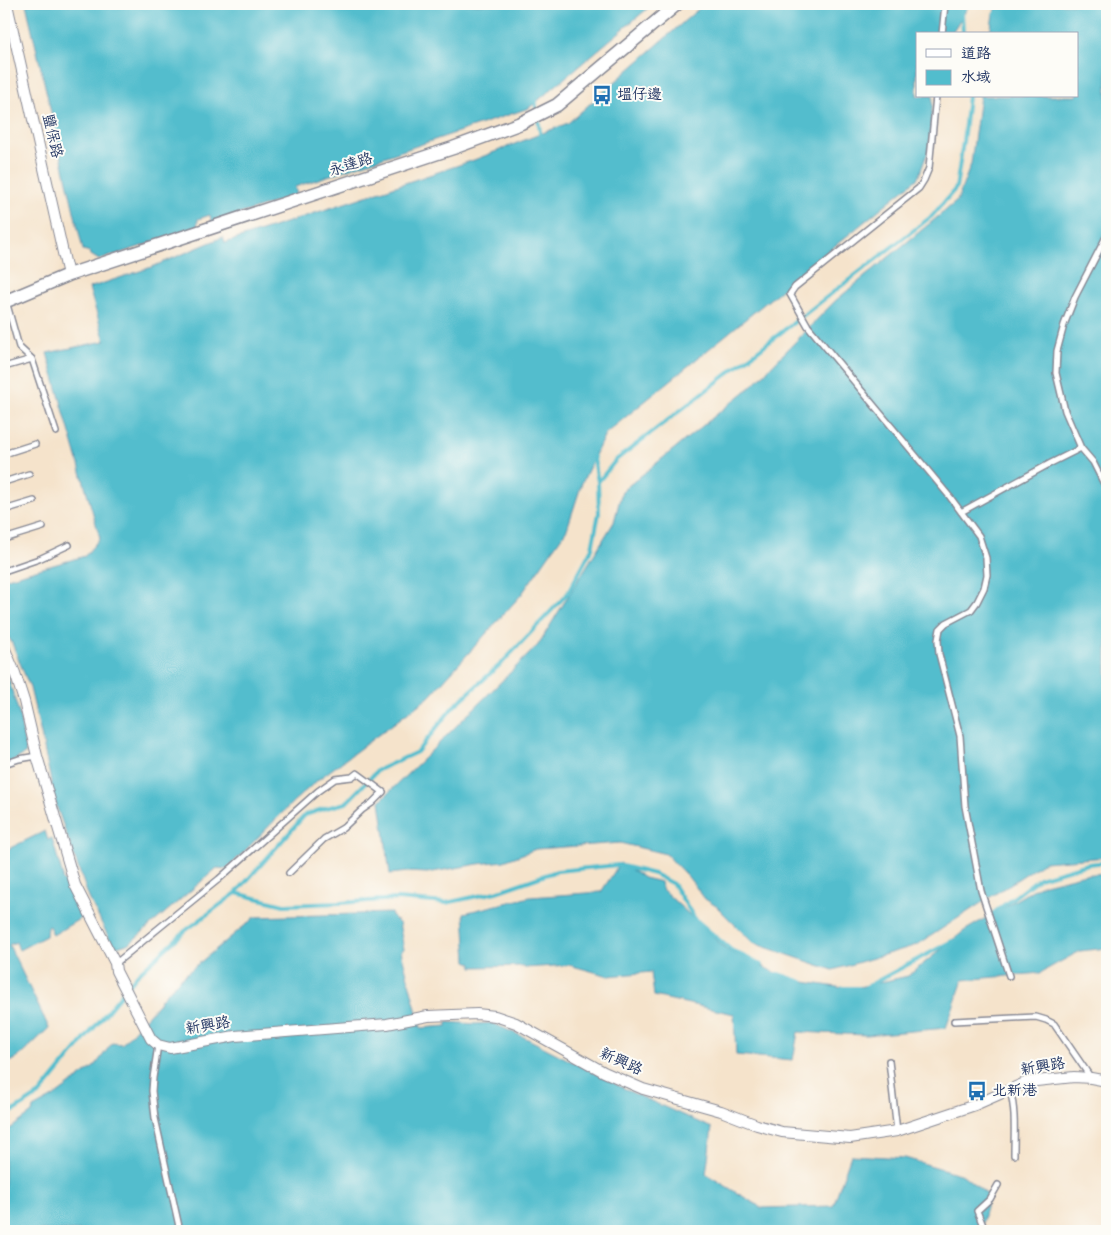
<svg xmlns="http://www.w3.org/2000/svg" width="1111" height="1235" font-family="Kalam,'LXGW WenKai TC',sans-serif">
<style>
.water{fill:#52bdcd;stroke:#367696}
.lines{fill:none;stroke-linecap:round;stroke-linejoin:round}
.stream{stroke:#52bdcd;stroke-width:4}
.service-casing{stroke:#888994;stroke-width:8}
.minor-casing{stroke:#888994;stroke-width:12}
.tertiary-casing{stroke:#888994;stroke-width:15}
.service{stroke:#fff;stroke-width:5}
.minor{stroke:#fff;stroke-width:10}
.tertiary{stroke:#fff;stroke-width:12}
.labels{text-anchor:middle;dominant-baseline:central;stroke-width:4;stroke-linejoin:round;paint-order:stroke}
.poi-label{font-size:15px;fill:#1b2f5e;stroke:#fdfcf7;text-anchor:start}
.street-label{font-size:15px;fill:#1b2f5e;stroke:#fdfcf7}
</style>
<rect width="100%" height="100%" fill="#fdfcf7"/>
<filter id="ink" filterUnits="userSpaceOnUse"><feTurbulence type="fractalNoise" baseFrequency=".02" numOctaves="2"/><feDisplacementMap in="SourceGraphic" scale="10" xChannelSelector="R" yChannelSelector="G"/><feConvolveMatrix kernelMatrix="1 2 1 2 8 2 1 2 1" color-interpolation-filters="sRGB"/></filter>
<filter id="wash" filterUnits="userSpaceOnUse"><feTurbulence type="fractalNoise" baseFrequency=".0096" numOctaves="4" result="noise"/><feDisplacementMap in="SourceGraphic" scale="20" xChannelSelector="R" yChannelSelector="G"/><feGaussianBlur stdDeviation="1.12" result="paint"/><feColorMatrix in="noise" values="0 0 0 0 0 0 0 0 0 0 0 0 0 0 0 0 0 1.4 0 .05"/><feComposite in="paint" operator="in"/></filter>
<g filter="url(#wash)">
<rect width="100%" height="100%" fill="#f5e3cb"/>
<!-- water -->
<path class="water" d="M26,4H653L529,108L295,187L297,195L212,223L210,215L198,219L197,228L99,260L91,255L90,252L83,250Z
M704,4H970L951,34H917V96H933L929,149L918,178L605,434L582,483L567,529L521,595L429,697L319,779L294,801L227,869L217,868L130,943L114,948L89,898L56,805L41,734L30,688L12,643L4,630V579L85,556L100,538L47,353L105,341L89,288L152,267L223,237L225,243L474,160L568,123Z
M999,4H1107V857L1044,862L917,945L833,970L753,943L716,906L705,899L689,878L666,854L620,843L536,849L504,861L478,864L427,873L408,872L390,874L380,801L426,756L538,645L614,522L622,491L753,385L835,301L957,201L971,164L980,96H1077V34H990L993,14Z
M4,668L7,674L19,713L26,753L4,767Z
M45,831L48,840L52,838L63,877L62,878L63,881H64L81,918L53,935L49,926L47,927L46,936L19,950L16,942L9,945L49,1028L22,1054L4,1066V851Z
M620,863L644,878L661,882L662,889L727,950L791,980L850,989L908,976L964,931L1041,885L1081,875L1107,873V948L1080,951L1040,973L963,980L946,1028L867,1035L798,1032L793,1060L736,1055L734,1014L654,996L651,972L609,976L569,965L524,968L523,966L472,967V963L467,961L464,913L530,897L601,892Z
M391,913L392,916L399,923L404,949L401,951L421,1028L447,1026V1022L475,1024L492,1023L528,1039L635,1094L712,1128L706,1174L762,1208L833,1206L851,1155L905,1158L963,1175L989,1196L980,1231H4V1133L32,1113L33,1108L53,1097L95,1066L112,1043L122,1044L159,1003L161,999L180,979L255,917Z"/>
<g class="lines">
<!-- stream -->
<path class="stream" d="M963,34L962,12L964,4
M535,100L541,138
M593,453L598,482
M236,893L284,905L340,903L397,899L446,903L496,892L557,871L618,865L654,874L673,884L695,919L731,950L761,965
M991,915L1039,878L1088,864L1107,862
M778,974L802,982
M866,987L952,941
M843,988H859
M4,1117L40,1094L137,975L185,931L236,893L305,815L326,808L346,803L378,770L417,752L453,707L503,662L568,593L592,548L599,513L598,482L616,460L932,216L956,188L963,142L968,96"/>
</g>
</g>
<g filter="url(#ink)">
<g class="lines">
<defs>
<path id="service" d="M942,34L945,4
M936,96L929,168L924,180L919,188L795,287L790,294L808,326L950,497L979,536L986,558L987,575L984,588L977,602L971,610L946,623L940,629L938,640L939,654L960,736L965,806L981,891L1009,976
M1107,235L1075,297L1064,325L1057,351L1056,373L1065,411L1081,448L1093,462L1107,490
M6,301L19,347L32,359L56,432
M4,367L32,359
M4,454L35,444
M4,482L29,474
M4,510L34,501
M961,512L1051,463L1081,448
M4,539L43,527
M4,571L39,559L69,545
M4,764L19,759L37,756
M116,963L219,879L318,791L335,779L352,777L357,773L383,792L372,803L362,810L343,828L324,839L289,873
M954,1021L1036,1017L1046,1020L1054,1024L1091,1078
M158,1045L153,1078L152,1091L155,1118L180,1231
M889,1061L897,1131
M1010,1090C1016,1111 1014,1133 1014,1155
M984,1231V1228L977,1211L990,1199L998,1185"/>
<path id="minor" d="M7,4L68,275
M4,647L15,673L24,701L37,756L75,885L115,963L116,971L151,1039L158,1045L170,1048L235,1036L387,1024L428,1016L477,1014L495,1016L516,1023L604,1072L643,1089L721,1111L757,1125L782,1132L850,1138L897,1131L975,1105L1027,1082L1074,1077L1091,1078L1107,1081"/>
<path id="tertiary" d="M4,302L68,275L453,148L521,123L557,105L677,4"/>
</defs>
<!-- service casing -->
<use href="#service" class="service-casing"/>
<!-- minor casing -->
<use href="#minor" class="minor-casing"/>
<!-- tertiary casing -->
<use href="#tertiary" class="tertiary-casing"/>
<!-- service -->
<use href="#service" class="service"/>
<!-- minor -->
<use href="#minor" class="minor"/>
<!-- tertiary -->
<use href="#tertiary" class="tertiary"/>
</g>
</g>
<!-- icons -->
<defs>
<symbol id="bus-bare" viewBox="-9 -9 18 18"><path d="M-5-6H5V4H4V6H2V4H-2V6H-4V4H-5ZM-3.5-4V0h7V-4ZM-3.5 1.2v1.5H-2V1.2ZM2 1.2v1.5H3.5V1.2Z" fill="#1f6fb2" stroke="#fdfcf7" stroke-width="2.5" paint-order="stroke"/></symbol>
</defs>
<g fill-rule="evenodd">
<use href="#bus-bare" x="588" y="81" width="28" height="28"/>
<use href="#bus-bare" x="963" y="1077" width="28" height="28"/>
</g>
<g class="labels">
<!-- poi labels -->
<g class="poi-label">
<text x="617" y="95">塭仔邊</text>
<text x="992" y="1091">北新港</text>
</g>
<!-- street labels -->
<g class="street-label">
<text transform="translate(52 136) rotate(77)">鹽保路</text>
<text transform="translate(351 165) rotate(-18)">永達路</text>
<text transform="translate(208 1026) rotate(-10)">新興路</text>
<text transform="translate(621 1062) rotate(24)">新興路</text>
<text transform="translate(1043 1067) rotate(-10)">新興路</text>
</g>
</g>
<!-- margin -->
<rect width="1111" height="1235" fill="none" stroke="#fdfcf7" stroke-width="20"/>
<!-- legend -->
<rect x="916" y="32" width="162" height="65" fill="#fdfcf7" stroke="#a3aaba"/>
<rect x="926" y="49" width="25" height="8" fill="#ffffff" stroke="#a3aaba"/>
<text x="961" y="58" font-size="15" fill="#1b2f5e">道路</text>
<rect x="926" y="70" width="25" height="15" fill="#52bdcd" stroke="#a3aaba"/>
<text x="961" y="82" font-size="15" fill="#1b2f5e">水域</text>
</svg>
